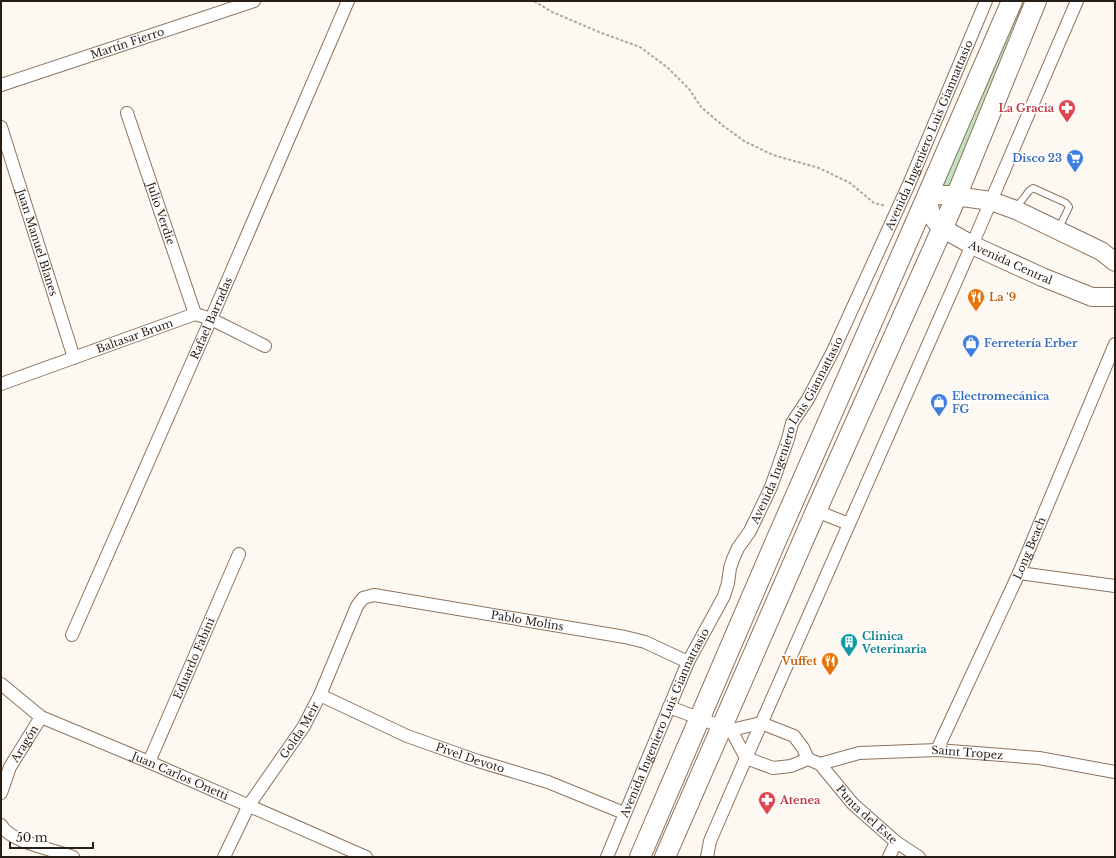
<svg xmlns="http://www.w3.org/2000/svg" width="1116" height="858" font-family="'Libre Baskerville',serif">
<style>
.green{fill:#bee4c1}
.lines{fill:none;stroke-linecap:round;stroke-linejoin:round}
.lane-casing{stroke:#8e735d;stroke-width:8}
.street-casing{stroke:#8e735d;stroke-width:14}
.secondary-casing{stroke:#8e735d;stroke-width:20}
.primary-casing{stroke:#8e735d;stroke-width:22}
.path{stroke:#aea6a0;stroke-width:2;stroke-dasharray:3 2;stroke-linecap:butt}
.lane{stroke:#fff;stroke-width:6}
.street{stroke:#fff;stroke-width:12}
.secondary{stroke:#fff;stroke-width:18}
.primary{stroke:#fff;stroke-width:20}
.labels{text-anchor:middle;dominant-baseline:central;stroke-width:3.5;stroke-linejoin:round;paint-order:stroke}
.street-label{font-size:11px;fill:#291e15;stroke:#fff}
.health-label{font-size:11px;font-weight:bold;fill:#be3a42;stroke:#fff;text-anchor:end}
.shop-label{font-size:11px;font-weight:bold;fill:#366cbe;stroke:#fff;text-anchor:start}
.food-label{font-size:11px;font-weight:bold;fill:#c56008;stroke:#fff;text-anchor:start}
.culture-label{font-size:11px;font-weight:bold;fill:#0d838f;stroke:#fff;text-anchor:start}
</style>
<rect width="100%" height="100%" fill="#fef8f3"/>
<!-- green -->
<path class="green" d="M1018,1H1030L947,193H938Z"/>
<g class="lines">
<defs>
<path id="lane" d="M1016,208L1029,191L1033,188L1066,203L1069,207L1059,228"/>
<g id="street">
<path id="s1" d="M1,85L254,1"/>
<path id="s2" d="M127,113L195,314"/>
<path id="s3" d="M1,127L74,358"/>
<path id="s4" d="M1,384L195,314L211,319L265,346"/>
<path d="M816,511L849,524"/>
<path d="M1019,573L1115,586"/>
<path id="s5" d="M72,635L211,319L348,1"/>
<path id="s6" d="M1,684L41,717L149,762L366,857"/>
<path id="s7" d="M320,695L407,736L478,761L548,782L624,813"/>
<path d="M669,707L731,730L761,723L794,736L803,748L808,759"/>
<path id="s8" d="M731,730L746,758L773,768L791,766L808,759L820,764L853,804L896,842L919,857"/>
<path id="s9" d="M937,750L1019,573L1115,344"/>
<path id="s10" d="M149,762L239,554"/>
<path id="s11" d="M820,764L859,753L937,750L1039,758L1115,772"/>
<path id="s12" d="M1,793L10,767L41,717"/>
<path d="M1,825C11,843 54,849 73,857"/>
<path id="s13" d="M224,857L249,805L304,726L320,695L357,606L363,598L374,595L625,637L645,642L688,662"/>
<path id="s14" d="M607,857L688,662L724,596L728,583L730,568L733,559L738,548L750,531L771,487L788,439L792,423L808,399L833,351L909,184L986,1"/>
<path d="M707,857L710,841L746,758L972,245L1077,1"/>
<path d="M889,857L896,842"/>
</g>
<g id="secondary">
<path id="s15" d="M1115,262L1101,251L1016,210L991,201L948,195H940L926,198L932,216L937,223L942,228L972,245L1042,277L1092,297H1115"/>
</g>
<path id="primary" d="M640,857L775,543L919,215L1012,1
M665,857L816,511L951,209L1036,1"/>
</defs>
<!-- lane casing -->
<use href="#lane" class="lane-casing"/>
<!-- street casing -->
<use href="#street" class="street-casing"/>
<!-- secondary casing -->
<use href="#secondary" class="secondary-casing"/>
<!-- primary casing -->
<use href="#primary" class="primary-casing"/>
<!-- path -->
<path class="path" d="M534,1L552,12L599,32L640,47L667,67L689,89L701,107L722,125L744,141L773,155L819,168L850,183L874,203L886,206"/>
<!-- lane -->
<use href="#lane" class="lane"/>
<!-- street -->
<use href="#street" class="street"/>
<!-- secondary -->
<use href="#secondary" class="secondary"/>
<!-- primary -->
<use href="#primary" class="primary"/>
</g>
<!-- icons -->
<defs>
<symbol id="pharmacy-pin" viewBox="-11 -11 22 30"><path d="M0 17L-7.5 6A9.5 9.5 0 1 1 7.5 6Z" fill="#e0444e" stroke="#fff"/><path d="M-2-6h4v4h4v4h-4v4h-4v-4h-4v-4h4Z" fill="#fff"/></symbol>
<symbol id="supermarket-pin" viewBox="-11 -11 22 30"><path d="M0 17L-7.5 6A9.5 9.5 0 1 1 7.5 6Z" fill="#3f7fe0" stroke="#fff"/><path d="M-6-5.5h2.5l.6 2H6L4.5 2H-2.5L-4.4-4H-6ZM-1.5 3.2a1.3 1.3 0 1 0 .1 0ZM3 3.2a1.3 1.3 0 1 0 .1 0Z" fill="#fff"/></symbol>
<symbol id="restaurant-pin" viewBox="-11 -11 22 30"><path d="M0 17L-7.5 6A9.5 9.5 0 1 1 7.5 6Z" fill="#e8710a" stroke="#fff"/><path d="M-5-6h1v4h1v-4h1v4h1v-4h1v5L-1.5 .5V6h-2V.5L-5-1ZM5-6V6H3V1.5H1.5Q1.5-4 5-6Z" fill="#fff"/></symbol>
<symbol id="shop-pin" viewBox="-11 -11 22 30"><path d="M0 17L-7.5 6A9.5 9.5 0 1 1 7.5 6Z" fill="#3f7fe0" stroke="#fff"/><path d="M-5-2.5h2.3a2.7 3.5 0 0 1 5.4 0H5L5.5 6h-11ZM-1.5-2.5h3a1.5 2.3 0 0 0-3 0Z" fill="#fff"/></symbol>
<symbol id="building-pin" viewBox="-11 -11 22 30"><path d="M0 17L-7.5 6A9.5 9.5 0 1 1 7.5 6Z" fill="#0f9aa8" stroke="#fff"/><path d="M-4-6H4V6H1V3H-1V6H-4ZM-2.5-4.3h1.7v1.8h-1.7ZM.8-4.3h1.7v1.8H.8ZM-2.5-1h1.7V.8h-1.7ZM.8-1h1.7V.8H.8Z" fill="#fff"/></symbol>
</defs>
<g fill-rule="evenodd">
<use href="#pharmacy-pin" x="1057" y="98" width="20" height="27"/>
<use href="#supermarket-pin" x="1065" y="148" width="20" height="27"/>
<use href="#restaurant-pin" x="966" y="287" width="20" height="27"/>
<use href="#shop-pin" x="961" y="333" width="20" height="27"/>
<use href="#shop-pin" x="929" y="392" width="20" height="27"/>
<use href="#building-pin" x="839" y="632" width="20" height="27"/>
<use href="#restaurant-pin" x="820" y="651" width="20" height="27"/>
<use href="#pharmacy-pin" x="757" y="790" width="20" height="27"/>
</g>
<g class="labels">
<!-- street labels -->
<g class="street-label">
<text stroke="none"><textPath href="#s1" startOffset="133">Martín Fierro</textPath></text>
<text stroke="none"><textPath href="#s14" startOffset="793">Avenida Ingeniero Luis Giannattasio</textPath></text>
<text stroke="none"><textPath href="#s2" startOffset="106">Julio Verdie</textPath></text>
<text stroke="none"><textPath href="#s3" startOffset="121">Juan Manuel Blanes</textPath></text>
<text stroke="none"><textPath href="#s15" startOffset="316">Avenida Central</textPath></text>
<text stroke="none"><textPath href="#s5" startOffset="346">Rafael Barradas</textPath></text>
<text stroke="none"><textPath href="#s4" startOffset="142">Baltasar Brum</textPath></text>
<text stroke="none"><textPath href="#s14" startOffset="469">Avenida Ingeniero Luis Giannattasio</textPath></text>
<text stroke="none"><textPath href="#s9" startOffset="222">Long Beach</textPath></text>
<text stroke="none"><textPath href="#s13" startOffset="462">Pablo Molins</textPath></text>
<text stroke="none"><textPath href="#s10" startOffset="113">Eduardo Fabini</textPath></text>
<text stroke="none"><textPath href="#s14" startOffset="146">Avenida Ingeniero Luis Giannattasio</textPath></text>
<text stroke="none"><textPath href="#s13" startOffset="148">Golda Meir</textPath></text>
<text stroke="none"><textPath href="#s12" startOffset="55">Aragón</textPath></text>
<text stroke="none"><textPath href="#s11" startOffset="149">Saint Tropez</textPath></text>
<text stroke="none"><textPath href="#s7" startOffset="163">Pivel Devoto</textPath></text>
<text stroke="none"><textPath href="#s6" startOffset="203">Juan Carlos Onetti</textPath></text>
<text stroke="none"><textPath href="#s8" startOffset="179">Punta del Este</textPath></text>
</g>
<!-- health labels -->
<g class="health-label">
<text x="1054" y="108">La Gracia</text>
<text x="780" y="800" text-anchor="start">Atenea</text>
</g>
<!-- shop labels -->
<g class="shop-label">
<text x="1062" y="158" text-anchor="end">Disco 23</text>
<text x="984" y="343">Ferretería Erber</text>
<text x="952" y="396">Electromecánica<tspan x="952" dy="13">FG</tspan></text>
</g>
<!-- food labels -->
<g class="food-label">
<text x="989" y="297">La '9</text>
<text x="817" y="661" text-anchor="end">Vuffet</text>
</g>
<!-- culture labels -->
<g class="culture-label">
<text x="862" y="636">Clinica<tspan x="862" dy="13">Veterinaria</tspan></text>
</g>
</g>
<!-- border -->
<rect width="1116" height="858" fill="none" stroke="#291e15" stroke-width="4"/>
<!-- scale -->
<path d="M10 842v6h83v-6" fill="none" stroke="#291e15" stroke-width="2"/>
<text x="16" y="842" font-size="12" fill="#291e15" stroke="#ffffff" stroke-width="3" paint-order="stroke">50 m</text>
</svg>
